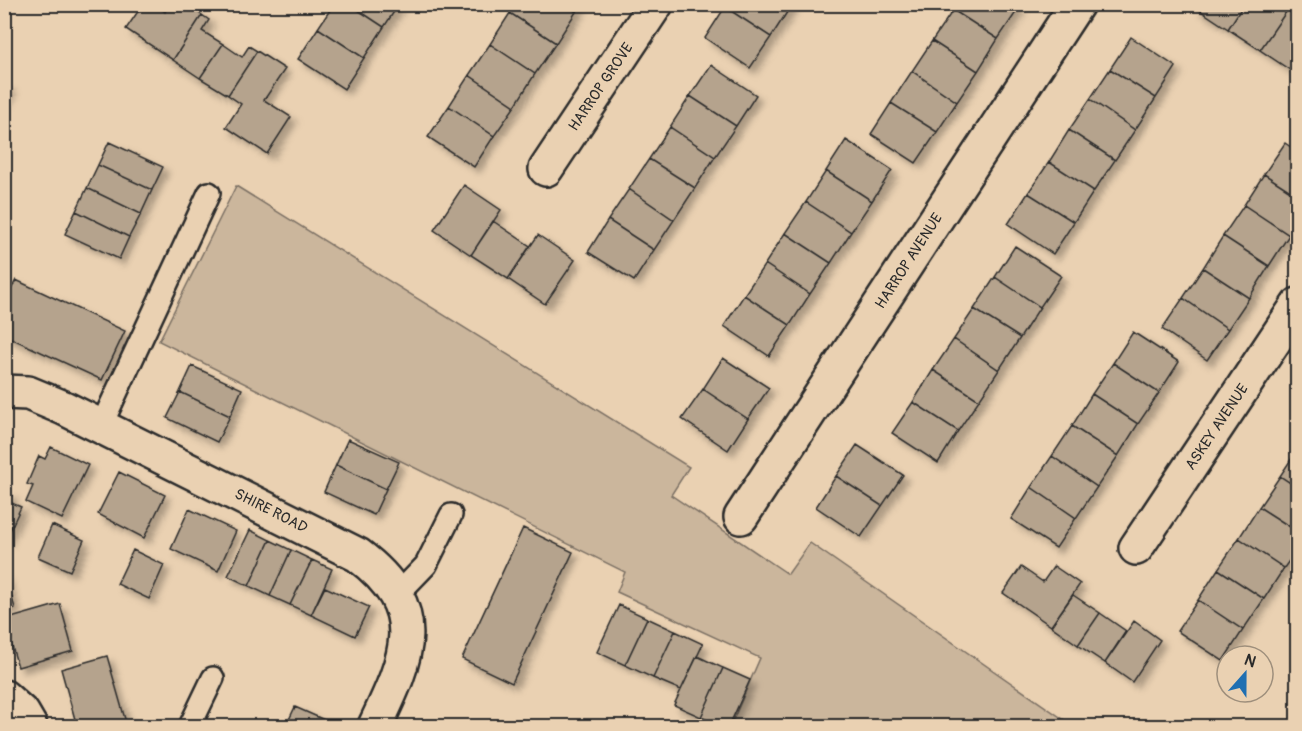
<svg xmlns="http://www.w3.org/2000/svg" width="1302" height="731" font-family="Pangolin,sans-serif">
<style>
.green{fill:#cbb69c;stroke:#7b7064;stroke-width:1.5}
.building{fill:#b5a38d;stroke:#2b2b2b;stroke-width:1.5;filter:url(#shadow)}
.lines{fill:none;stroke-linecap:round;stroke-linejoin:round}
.service-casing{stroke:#2b2b2b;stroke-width:26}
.minor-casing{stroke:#2b2b2b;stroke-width:38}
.service{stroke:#ead1b2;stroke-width:21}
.minor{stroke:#ead1b2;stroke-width:33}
.labels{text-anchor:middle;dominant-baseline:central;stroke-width:4.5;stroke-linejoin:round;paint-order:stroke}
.street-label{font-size:15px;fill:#2b2b2b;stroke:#ead1b2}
</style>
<defs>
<filter id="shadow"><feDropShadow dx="5.5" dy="5.5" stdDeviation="3" flood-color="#0004"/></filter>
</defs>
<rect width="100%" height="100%" fill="#ead1b2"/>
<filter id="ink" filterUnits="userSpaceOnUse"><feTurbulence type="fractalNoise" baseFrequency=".0167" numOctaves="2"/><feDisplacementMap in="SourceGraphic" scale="12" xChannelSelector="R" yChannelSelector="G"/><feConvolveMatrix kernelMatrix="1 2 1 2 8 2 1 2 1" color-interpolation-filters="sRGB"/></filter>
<g filter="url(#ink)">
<!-- green -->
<path class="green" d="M236,186L689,467L671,495L788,574L810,543L1073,726L731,725L760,658L617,592L625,572L159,341Z"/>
<!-- building -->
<path class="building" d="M143,4H154L165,12L170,4H186L202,15L173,60L126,29Z
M334,4H349L384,27L364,58L318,28Z
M349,4H399L384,27Z
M516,4H565L576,12L556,43L510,13Z
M565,4H581L576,12Z
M727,4H789L791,6L771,37L725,7Z
M956,4H1013L1019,8L998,39L953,10Z
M1197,4H1244L1228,29L1195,7Z
M1244,4H1281L1288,9L1260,50L1228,29Z
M725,7L771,37L750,68L705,38Z
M1288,9L1298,15V65L1293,72L1260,50Z
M953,10L998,39L978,71L932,41Z
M510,13L556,43L535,74L490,44Z
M202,15L209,20L202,31L223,44L200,78L173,60Z
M318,28L364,58L344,89L298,59Z
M1131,37L1176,67L1156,98L1110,69Z
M932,41L978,71L957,102L912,71Z
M223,44L242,57L249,46L257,51L228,95L200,78Z
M490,44L535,74L515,106L469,75Z
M257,51L285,69L264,100L291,117L267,154L226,127L241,104L228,95Z
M711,65L756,95L736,126L690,96Z
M1110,69L1156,98L1135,130L1090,99Z
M912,71L957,102L937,132L891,103Z
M469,75L515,106L494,136L449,106Z
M4,85L11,88L4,102Z
M690,96L736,126L715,157L670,127Z
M1090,99L1135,130L1115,160L1069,130Z
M891,103L937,132L916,163L871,134Z
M449,106L494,136L474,167L428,137Z
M670,127L715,157L695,188L649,159Z
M1069,130L1115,160L1094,191L1049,162Z
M846,140L892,170L872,201L826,171Z
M109,142L163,167L152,190L98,165Z
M1285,143L1298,152V196L1264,174Z
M649,159L695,188L674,220L629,189Z
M1049,162L1094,191L1074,222L1028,193Z
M98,165L152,190L141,214L87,188Z
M826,171L872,201L851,232L806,202Z
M1264,174L1298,196V223L1289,235L1244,205Z
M464,185L501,210L471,255L434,230Z
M87,188L141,214L129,237L76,211Z
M629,189L674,220L654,250L608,220Z
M1028,193L1074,222L1053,254L1008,224Z
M806,202L851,232L831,263L785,233Z
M1244,205L1289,235L1269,266L1223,236Z
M76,211L129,237L119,259L65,234Z
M608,220L654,250L634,281L588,252Z
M493,221L530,246L508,279L471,255Z
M785,233L831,263L810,294L765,264Z
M538,235L575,260L545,304L508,279Z
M1223,236L1269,266L1249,298L1203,268Z
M1015,246L1061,276L1040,307L995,277Z
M765,264L810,294L790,325L744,295Z
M1203,268L1249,298L1228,329L1183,298Z
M995,277L1040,307L1020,338L974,309Z
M16,280L125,331L102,380L4,335V303Z
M744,295L790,325L769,356L724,326Z
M1183,298L1228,329L1207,360L1162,329Z
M974,309L1020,338L999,370L954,339Z
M1133,332L1179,362L1159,393L1113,363Z
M954,339L999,370L979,400L933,370Z
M723,358L769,388L748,419L703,389Z
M1113,363L1159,393L1138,424L1092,394Z
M192,366L242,389L230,416L180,392Z
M933,370L979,400L958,431L913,402Z
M703,389L748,419L728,450L682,419Z
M180,392L230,416L217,442L167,418Z
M1092,394L1138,424L1118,456L1072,426Z
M913,402L958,431L938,463L892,433Z
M1072,426L1118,456L1097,487L1052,456Z
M348,439L399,462L386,489L336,465Z
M857,445L903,475L882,506L836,476Z
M51,447L88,465L62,519L26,502L33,486L27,484L39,456L45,459Z
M1298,449V488L1280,476Z
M1052,456L1097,487L1076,518L1031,487Z
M336,465L386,489L374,515L324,492Z
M119,472L165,495L144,538L98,514Z
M836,476L882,506L861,537L816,507Z
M1280,476L1298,488V532L1259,507Z
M1031,487L1076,518L1056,548L1011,519Z
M4,492L12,495L9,502L21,507L4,543Z
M1259,507L1298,532V548L1284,568L1239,538Z
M189,509L236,531L218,571L171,549Z
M52,525L84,540L70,571L38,557Z
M523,528L573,552L512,683L462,659Z
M250,530L270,540L249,586L228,576Z
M1239,538L1284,568L1264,599L1218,569Z
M270,540L291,550L270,596L249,586Z
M133,550L164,565L149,599L117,584Z
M291,550L312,560L290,605L270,596Z
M312,560L332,569L311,615L290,605Z
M1054,566L1080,584L1051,626L1003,593L1021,567L1043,582Z
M1218,569L1264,599L1243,630L1198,600Z
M5,575L15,608L4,611V576Z
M325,587L369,607L355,636L311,615Z
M1073,595L1100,613L1078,645L1051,626Z
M1198,600L1243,630L1223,661L1177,631Z
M60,604L73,651L18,667L4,620Z
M619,605L647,618L625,665L597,652Z
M1100,613L1126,631L1105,663L1078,645Z
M647,618L675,631L653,678L625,665Z
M1134,621L1160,640L1132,682L1105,663Z
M675,631L703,644L681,690L653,678Z
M107,656L127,726H86L84,721L76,723L61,669Z
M697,656L723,668L701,717L674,705Z
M723,668L750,680L729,726H721L701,717Z
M295,707L338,726H286Z"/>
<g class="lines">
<defs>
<path id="service" d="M101,426L209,193
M397,595L426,565L451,515
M190,726L213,678"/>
<path id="minor" d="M546,169L656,4
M4,392L28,393L64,408L358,555C430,609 408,657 375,726
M741,517L1077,4
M1136,548L1298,305
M4,697L23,714L30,726"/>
</defs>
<!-- service casing -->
<use href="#service" class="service-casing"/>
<!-- minor casing -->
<use href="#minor" class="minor-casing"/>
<!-- service -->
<use href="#service" class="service"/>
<!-- minor -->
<use href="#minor" class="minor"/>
</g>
</g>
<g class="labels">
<!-- street labels -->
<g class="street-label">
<text transform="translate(601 87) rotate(-56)">HARROP GROVE</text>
<text transform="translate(909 261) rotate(-57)">HARROP AVENUE</text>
<text transform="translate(1217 427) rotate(-56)">ASKEY AVENUE</text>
<text transform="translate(271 511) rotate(27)">SHIRE ROAD</text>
</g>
</g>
<!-- margin -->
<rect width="1302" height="731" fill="none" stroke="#ead1b2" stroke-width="24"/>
<rect x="12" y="12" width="1278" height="707" fill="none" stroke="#2b2b2b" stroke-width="2" filter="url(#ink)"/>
<!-- north arrow -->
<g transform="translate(1245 674) rotate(21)"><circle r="28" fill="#ead1b2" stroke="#9e8f7c" stroke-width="1.5"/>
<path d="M0-4.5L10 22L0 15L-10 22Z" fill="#1f6fb2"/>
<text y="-9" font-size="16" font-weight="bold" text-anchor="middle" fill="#2b2b2b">N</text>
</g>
</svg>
